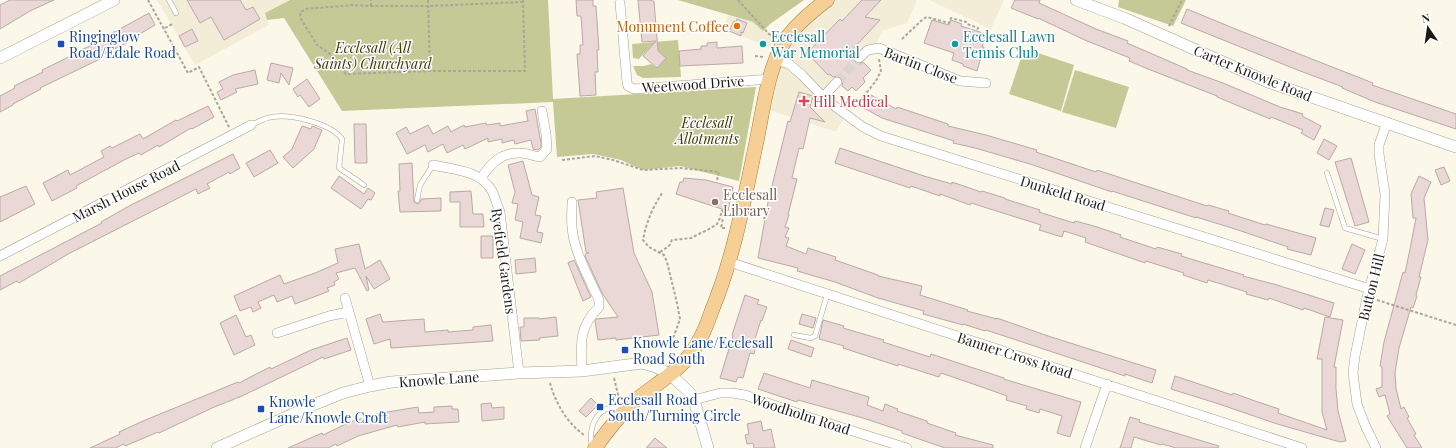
<svg xmlns="http://www.w3.org/2000/svg" width="1456" height="448" font-family="'Playfair Display',serif">
<style>
.built{fill:#f3edd7}
.green{fill:#c4c996}
.building{fill:#e9d8d6;stroke:#b9a9a7}
.lines{fill:none;stroke-linecap:round;stroke-linejoin:round}
.minor-tunnel{stroke:#dad7c9;stroke-width:9;stroke-dasharray:9 4.5;stroke-linecap:butt}
.service-casing{stroke:#a4a093;stroke-width:5.5}
.minor-casing{stroke:#a4a093;stroke-width:10}
.tertiary-casing{stroke:#a4a093;stroke-width:12}
.primary-casing{stroke:#a47a3a;stroke-width:15}
.path{stroke:#a9a69b;stroke-width:2;stroke-dasharray:3 2;stroke-linecap:butt}
.service{stroke:#fff;stroke-width:4.5}
.minor{stroke:#fff;stroke-width:9}
.tertiary{stroke:#fff;stroke-width:11}
.primary{stroke:#f5cf95;stroke-width:14}
.food-dot{fill:#e8710a;stroke:#fff;stroke-width:1.5}
.transit-dot{fill:#1a4fb4;stroke:#fff;stroke-width:1.5}
.culture-dot{fill:#0f9aa8;stroke:#fff;stroke-width:1.5}
.health-dot{fill:#e0444e;stroke:#fff;stroke-width:1.5}
.education-dot{fill:#8d6e63;stroke:#fff;stroke-width:1.5}
.labels{text-anchor:middle;dominant-baseline:central;stroke-width:3;stroke-linejoin:round;paint-order:stroke}
.food-label{font-size:14px;fill:#c56008;stroke:#fff;text-anchor:end}
.transit-label{font-size:14px;fill:#164399;stroke:#fff;text-anchor:start}
.culture-label{font-size:14px;fill:#0d838f;stroke:#fff;text-anchor:start}
.park-label{font-size:14px;font-style:italic;fill:#3a3c04;stroke:#fff}
.street-label{font-size:14px;fill:#1a1914;stroke:#fff}
.health-label{font-size:14px;fill:#be3a42;stroke:#fff;text-anchor:start}
.education-label{font-size:14px;fill:#785e54;stroke:#fff;text-anchor:start}
</style>
<rect width="100%" height="100%" fill="#fcf8e9"/>
<!-- built -->
<path class="built" d="M157,0H290L265,13L269,25L195,65Z
M827,0H917L907,23L882,31L879,39L827,99L845,116L836,132L763,108L779,52L724,28L728,15L753,22L763,31L789,36Z
M929,0H1004L991,29Z"/>
<!-- green -->
<path class="green" d="M290,0H548L553,99L756,87L739,181L680,166L643,170L621,160L593,154L557,157L553,102L342,111L284,18L267,20L265,13Z
M678,0H804L770,24L763,31L753,22Z
M1119,0H1186L1173,26L1118,7Z
M678,40L681,77L643,78L637,75L633,66H644L651,64L657,68L666,58L652,45L639,59L633,58L632,44Z
M1026,49L1074,65L1061,111L1009,94L1023,52Z
M1075,70L1129,87L1116,128L1062,112Z"/>
<!-- building -->
<path class="building" d="M10,0H54L30,11L0,29V5Z
M187,0H240L246,10L253,7L260,19L224,40L211,17L200,23Z
M576,0H593V6H596L599,50H597L598,72H595L596,95L580,96L577,54H580V45H583L581,16H577Z
M638,0H651L652,1H654L658,51L666,58L657,68L643,56L656,41L642,42Z
M862,0H881L865,17L880,20L851,51L855,54L853,59L855,62L860,64L863,62L871,70L863,78L865,82L856,91L852,87L848,91L842,86L843,81L841,77L838,76L833,77L830,74L828,75L808,54L810,50L840,19L842,21Z
M1015,0H1040L1039,3L1096,29L1128,41L1127,43L1187,69V70L1223,83L1280,107L1303,114L1302,116L1321,126L1314,140L1301,133L1303,130L1271,117L1270,119L1217,97V96L1148,69L1129,61L1130,58L1087,41L1038,18V19L1011,8Z
M1187,9L1238,30L1373,83L1372,85L1456,114V129L1375,102L1342,88L1343,87L1295,69L1181,23Z
M149,13L155,25L126,42L127,43L99,56L100,59L40,88L41,89L13,104V105L0,112V96L15,88L14,86L43,72L42,70L73,55L72,54L99,42L98,40L120,29Z
M737,19L747,23L743,33L741,32V36L729,31L734,21L736,22Z
M932,20L949,25L951,20L962,24L961,26L986,34L982,47H984L977,71L963,66V64L952,60L954,53L924,43Z
M192,29L198,41L185,47L179,36Z
M717,42V48L742,46L743,63L680,66L679,51L701,49V46H707V43Z
M271,63L293,68L289,85L281,73L279,83L267,80Z
M255,70L258,84L235,89L237,92L221,100L217,92L223,89L219,82L233,75Z
M307,79L320,99L309,107L300,95L298,97L293,89Z
M799,92L813,96L810,107L825,122L810,118L803,149L799,148L792,178L797,179L788,215H789L785,227L789,228L785,237L789,238L786,246L806,254L808,248L836,257L835,260L878,275V276L922,286L920,295L923,296L968,310L967,311L997,319V318L1048,336L1156,370L1152,383L1125,374V376L986,330L985,331L963,324V325L923,314L924,311L878,298L835,282L797,271L798,268L758,258L768,202L788,121L790,122Z
M871,95L896,109L897,107L948,124V126L986,135L1037,150L1036,152L1096,172L1097,170L1207,206L1208,205L1229,211L1228,213L1265,225L1266,224L1316,238L1311,255L1287,249L1288,247L1232,228L1196,217V218L1112,191V192L1030,164L975,148L953,143L954,141L882,118L864,108Z
M208,106L214,117L192,129L191,128L159,147L158,145L141,155L139,153L124,160L76,186L77,188L52,201L43,183L68,170L70,175L104,157L101,151L110,146L112,148L140,134L143,139L176,120L177,121Z
M535,109L541,143V147L538,150L533,149L531,140L515,144L514,140L502,143V139L488,142V138L465,149L463,145L447,153L443,144L428,152L425,145L407,154L396,133L406,127L410,134L428,125L433,134L448,126L451,132L464,125L465,127L486,123L487,125L500,123V126L528,121L526,111Z
M354,124H366L367,163H355Z
M302,126L311,129L312,126L322,130L314,149L293,168L283,157L292,149Z
M1324,139L1337,146L1329,160L1317,153Z
M840,148L924,176L952,184V182L981,192L982,191L1005,198V199L1040,210L1039,212L1074,223L1075,221L1094,226L1121,235L1120,237L1156,249L1157,247L1182,254L1181,256L1244,275L1243,276L1277,285L1334,303L1330,317L1304,308L1303,310L1269,298L1268,300L1246,294L1247,292L1208,280L1207,283L1183,275L1184,273L1146,261L1145,263L1085,242L1086,238L1064,231L1062,237L1039,230L1041,225L971,203L970,205L940,194V196L911,186L910,188L835,163Z
M270,150L278,163L254,177L246,163Z
M233,154L240,168L230,174L229,172L207,184L210,188L198,194L196,189L70,253L19,283L17,281L0,290V276L102,223L101,222L129,206Z
M1351,158L1369,222L1355,226L1335,162Z
M523,161L532,195L539,197L535,215L541,216L537,232L543,233L541,243L520,238L523,222L515,220L518,204L512,203L515,192L508,165Z
M412,163L414,202L418,204L420,202L421,199L441,198V211L400,212L398,191H400L399,164Z
M1444,167L1450,181L1441,185L1435,170Z
M339,176L364,194L368,188L375,193L371,200L368,199L361,209L331,188Z
M1419,176L1431,182L1424,198L1428,240L1419,277H1421L1416,295L1417,296L1413,308L1411,307L1399,348L1395,373L1396,388L1401,409L1404,407L1409,417L1407,418L1416,434L1414,435L1422,448H1407L1387,416L1390,414L1385,395L1379,397L1376,389L1382,387V367L1380,366L1384,342L1403,272L1405,273L1410,249L1416,218H1413L1411,194Z
M684,178L706,180L733,187L728,211L676,194L680,182H683Z
M26,186L35,204L0,222V197Z
M623,188L634,253L652,292L659,335L616,340V338L598,340L595,321L596,319L618,317L602,293L585,256L586,253H589L586,252L578,200L597,198L596,192Z
M471,191L473,214H483L484,227H460V202H450V192Z
M1325,208L1334,210L1329,227L1320,225Z
M481,236H493V258H481Z
M359,244L365,269L380,260L390,279L374,289L366,276L369,290L367,291L355,268L336,273L339,279L334,282L335,285L327,288L329,291L319,295L295,304L292,296L277,302L274,295L258,302L261,308L253,312L251,307L240,311L234,296L280,275L284,284L315,273L338,263L335,249Z
M1352,244L1365,250L1355,274L1342,269Z
M535,258L536,272L516,274L515,260Z
M574,260L591,297L583,301L568,263Z
M745,295L759,300L757,304L767,307L762,321L761,320L753,345L756,346L754,354L750,353L743,378L738,377L736,382L720,378L733,336L732,335Z
M380,314L383,322L424,319L425,332L448,330V332L473,330V327L491,325L493,341L391,348L390,339L374,344L366,319Z
M802,314L816,318L813,328L799,324Z
M236,315L246,337L251,335L255,345L234,355L220,323Z
M556,317L558,336L539,338L540,340L521,341L520,327H524V318H539V319Z
M1325,317L1343,320L1334,367H1336V389L1338,411L1346,441L1340,442L1274,423L1219,404L1171,389L1175,376L1232,395L1233,393L1258,402L1279,409L1278,413L1327,430L1322,412V359H1317Z
M823,320L844,326L843,328L884,340L883,342L930,357L931,354L1004,378V379L1030,387L1081,402L1070,437L1057,433L1062,416L1040,409L1039,413L1026,409L1027,406L1006,400L1007,396L976,385L941,373L939,377L898,364V366L843,348L844,346L819,339Z
M347,338L351,350L324,359L323,357L242,396L212,408L159,433L158,432L125,446L124,444L115,448H90L120,434L119,432L143,421L238,382L239,383L270,367L271,369L311,350Z
M791,340L814,348L811,357L788,349Z
M764,373L810,388L812,380L869,397L867,405L883,411L885,404L898,409L897,411L927,421V423L956,433L955,435L993,445V448H945L902,433V431L863,418L798,400L797,402L758,389Z
M591,398L598,405L586,417L579,411Z
M491,403L492,408L504,407V419L482,421L481,404Z
M452,406V409H458L459,422L425,424V422L398,427L397,425L358,436L337,446L336,444L328,448H288L322,433L323,435L350,422L381,413L418,407L419,413L434,412V407Z
M1130,417L1140,420L1139,422L1219,446L1218,448H1176L1162,444L1161,445L1134,437L1131,448H1120Z
M761,421L763,431L771,429L775,448H754L753,443L747,444L745,435L749,434L747,424Z
M655,438L667,448H646Z"/>
<g class="lines">
<!-- minor-tunnel -->
<path class="minor-tunnel" d="M837,82L859,58"/>
<defs>
<path id="service" d="M169,0L176,13
M251,125C258,122 264,118 272,117C291,114 330,123 342,139L339,168L364,185
M1327,173L1345,228L1383,239
M417,200L420,185L433,165
M794,335L811,338L815,336L827,295
M592,446C588,425 598,403 623,408"/>
<path id="minor" d="M620,3L627,82L628,86L634,89L770,79
M859,58L868,50L879,48L960,81L986,83
M776,60L789,64L802,75L825,99L863,127L881,136L1370,289
M823,97L837,82
M433,165C455,170 480,170 492,191C495,197 497,205 500,212L519,373
M481,178C491,163 502,152 520,153C527,153 533,156 540,157L547,149L546,134L542,111
M572,202C572,210 571,219 572,227C574,253 589,277 599,300V307C578,328 581,344 582,371
M0,256L251,125
M729,262L1302,448
M345,298L370,386
M277,333L329,316L348,312
M694,400L720,393H732L745,395L808,417L907,448
M1085,448L1107,384
M1376,448L1365,425L1357,404L1353,373L1355,356L1367,297L1383,239L1385,194L1379,154V145L1387,122"/>
<path id="tertiary" d="M1076,0L1124,18L1268,82L1456,147
M0,58L114,0
M217,448L313,405L343,393L370,386L391,382L519,373L582,371L642,363L656,367L671,375L690,393L694,400L708,448"/>
<path id="primary" d="M595,448C605,434 623,411 636,400C657,383 682,370 696,346C703,335 708,322 712,310C734,257 744,200 756,144C763,111 767,72 784,42C795,25 811,12 827,0"/>
</defs>
<!-- service casing -->
<use href="#service" class="service-casing"/>
<!-- minor casing -->
<use href="#minor" class="minor-casing"/>
<!-- tertiary casing -->
<use href="#tertiary" class="tertiary-casing"/>
<!-- primary casing -->
<use href="#primary" class="primary-casing"/>
<!-- path -->
<path class="path" d="M148,0L188,73L199,67L229,127
M428,0L430,71
M523,0V2L525,71H430L346,74L330,54L317,45L301,19L300,13L305,9L353,5L371,6H428L523,2
M738,0L769,34L774,37
M371,6V0
M1169,26L1182,0
M165,28L172,24
M902,39L923,19L927,17L949,23L951,18L966,22L967,24L978,28L977,31
M755,56L763,57
M854,108L876,81L881,71L879,59
M562,160L595,156L613,160L643,170L680,168L719,172L717,180
M722,210L724,213L721,228H725
M660,252L669,246L672,240L691,238L711,228L717,224L720,218L722,210
M1377,300L1456,325
M653,348L655,343L660,344L667,342L674,336L680,319L677,303L667,262L664,255L649,247L643,240C646,223 653,206 663,192
M614,378L619,399
M550,383C555,402 567,423 584,435"/>
<!-- service -->
<use href="#service" class="service"/>
<!-- minor -->
<use href="#minor" class="minor"/>
<!-- tertiary -->
<use href="#tertiary" class="tertiary"/>
<!-- primary -->
<use href="#primary" class="primary"/>
</g>
<!-- markers -->
<circle class="food-dot" cx="737" cy="26" r="4"/>
<g class="transit-dot">
<rect x="57" y="40" width="8" height="8" rx="2"/>
<rect x="621" y="346" width="8" height="8" rx="2"/>
<rect x="596" y="403" width="8" height="8" rx="2"/>
<rect x="257" y="405" width="8" height="8" rx="2"/>
</g>
<g class="culture-dot">
<circle cx="763" cy="44" r="4"/>
<circle cx="955" cy="44" r="4"/>
</g>
<path class="health-dot" d="M802 95h4v4h4v4h-4v4h-4v-4h-4v-4h4z"/>
<circle class="education-dot" cx="715" cy="202" r="4"/>
<g class="labels">
<!-- food labels -->
<g class="food-label">
<text x="729" y="26">Monument Coffee</text>
</g>
<!-- transit labels -->
<g class="transit-label">
<text x="69" y="36">Ringinglow<tspan x="69" dy="16">Road/Edale Road</tspan></text>
<text x="633" y="342">Knowle Lane/Ecclesall<tspan x="633" dy="16">Road South</tspan></text>
<text x="608" y="399">Ecclesall Road<tspan x="608" dy="16">South/Turning Circle</tspan></text>
<text x="269" y="401">Knowle<tspan x="269" dy="16">Lane/Knowle Croft</tspan></text>
</g>
<!-- culture labels -->
<g class="culture-label">
<text x="771" y="36">Ecclesall<tspan x="771" dy="16">War Memorial</tspan></text>
<text x="963" y="36">Ecclesall Lawn<tspan x="963" dy="16">Tennis Club</tspan></text>
</g>
<!-- park labels -->
<g class="park-label">
<text x="373" y="47">Ecclesall (All<tspan x="373" dy="16">Saints) Churchyard</tspan></text>
<text x="707" y="122">Ecclesall<tspan x="707" dy="16">Allotments</tspan></text>
</g>
<!-- street labels -->
<g class="street-label">
<text transform="translate(921 65) rotate(21)">Bartin Close</text>
<text transform="translate(1253 73) rotate(22)">Carter Knowle Road</text>
<text transform="translate(693 84) rotate(-4)">Weetwood Drive</text>
<text transform="translate(126 191) rotate(-27)">Marsh House Road</text>
<text transform="translate(1063 193) rotate(17)">Dunkeld Road</text>
<text transform="translate(504 261) rotate(82)">Ryefield Gardens</text>
<text transform="translate(1371 287) rotate(-76)">Button Hill</text>
<text transform="translate(1015 355) rotate(18)">Banner Cross Road</text>
<text transform="translate(439 379) rotate(-4)">Knowle Lane</text>
<text transform="translate(801 414) rotate(18)">Woodholm Road</text>
</g>
<!-- health labels -->
<g class="health-label">
<text x="813" y="101">Hill Medical</text>
</g>
<!-- education labels -->
<g class="education-label">
<text x="723" y="194">Ecclesall<tspan x="723" dy="16">Library</tspan></text>
</g>
</g>
<!-- north arrow -->
<g transform="translate(1428 28) rotate(347)" stroke="#ffffff" stroke-width="3" paint-order="stroke">
<path d="M0-3L7 15L0 10L-7 15Z" fill="#1a1914"/>
<text y="-6" font-size="11" font-weight="bold" text-anchor="middle" fill="#1a1914">N</text>
</g>
</svg>
